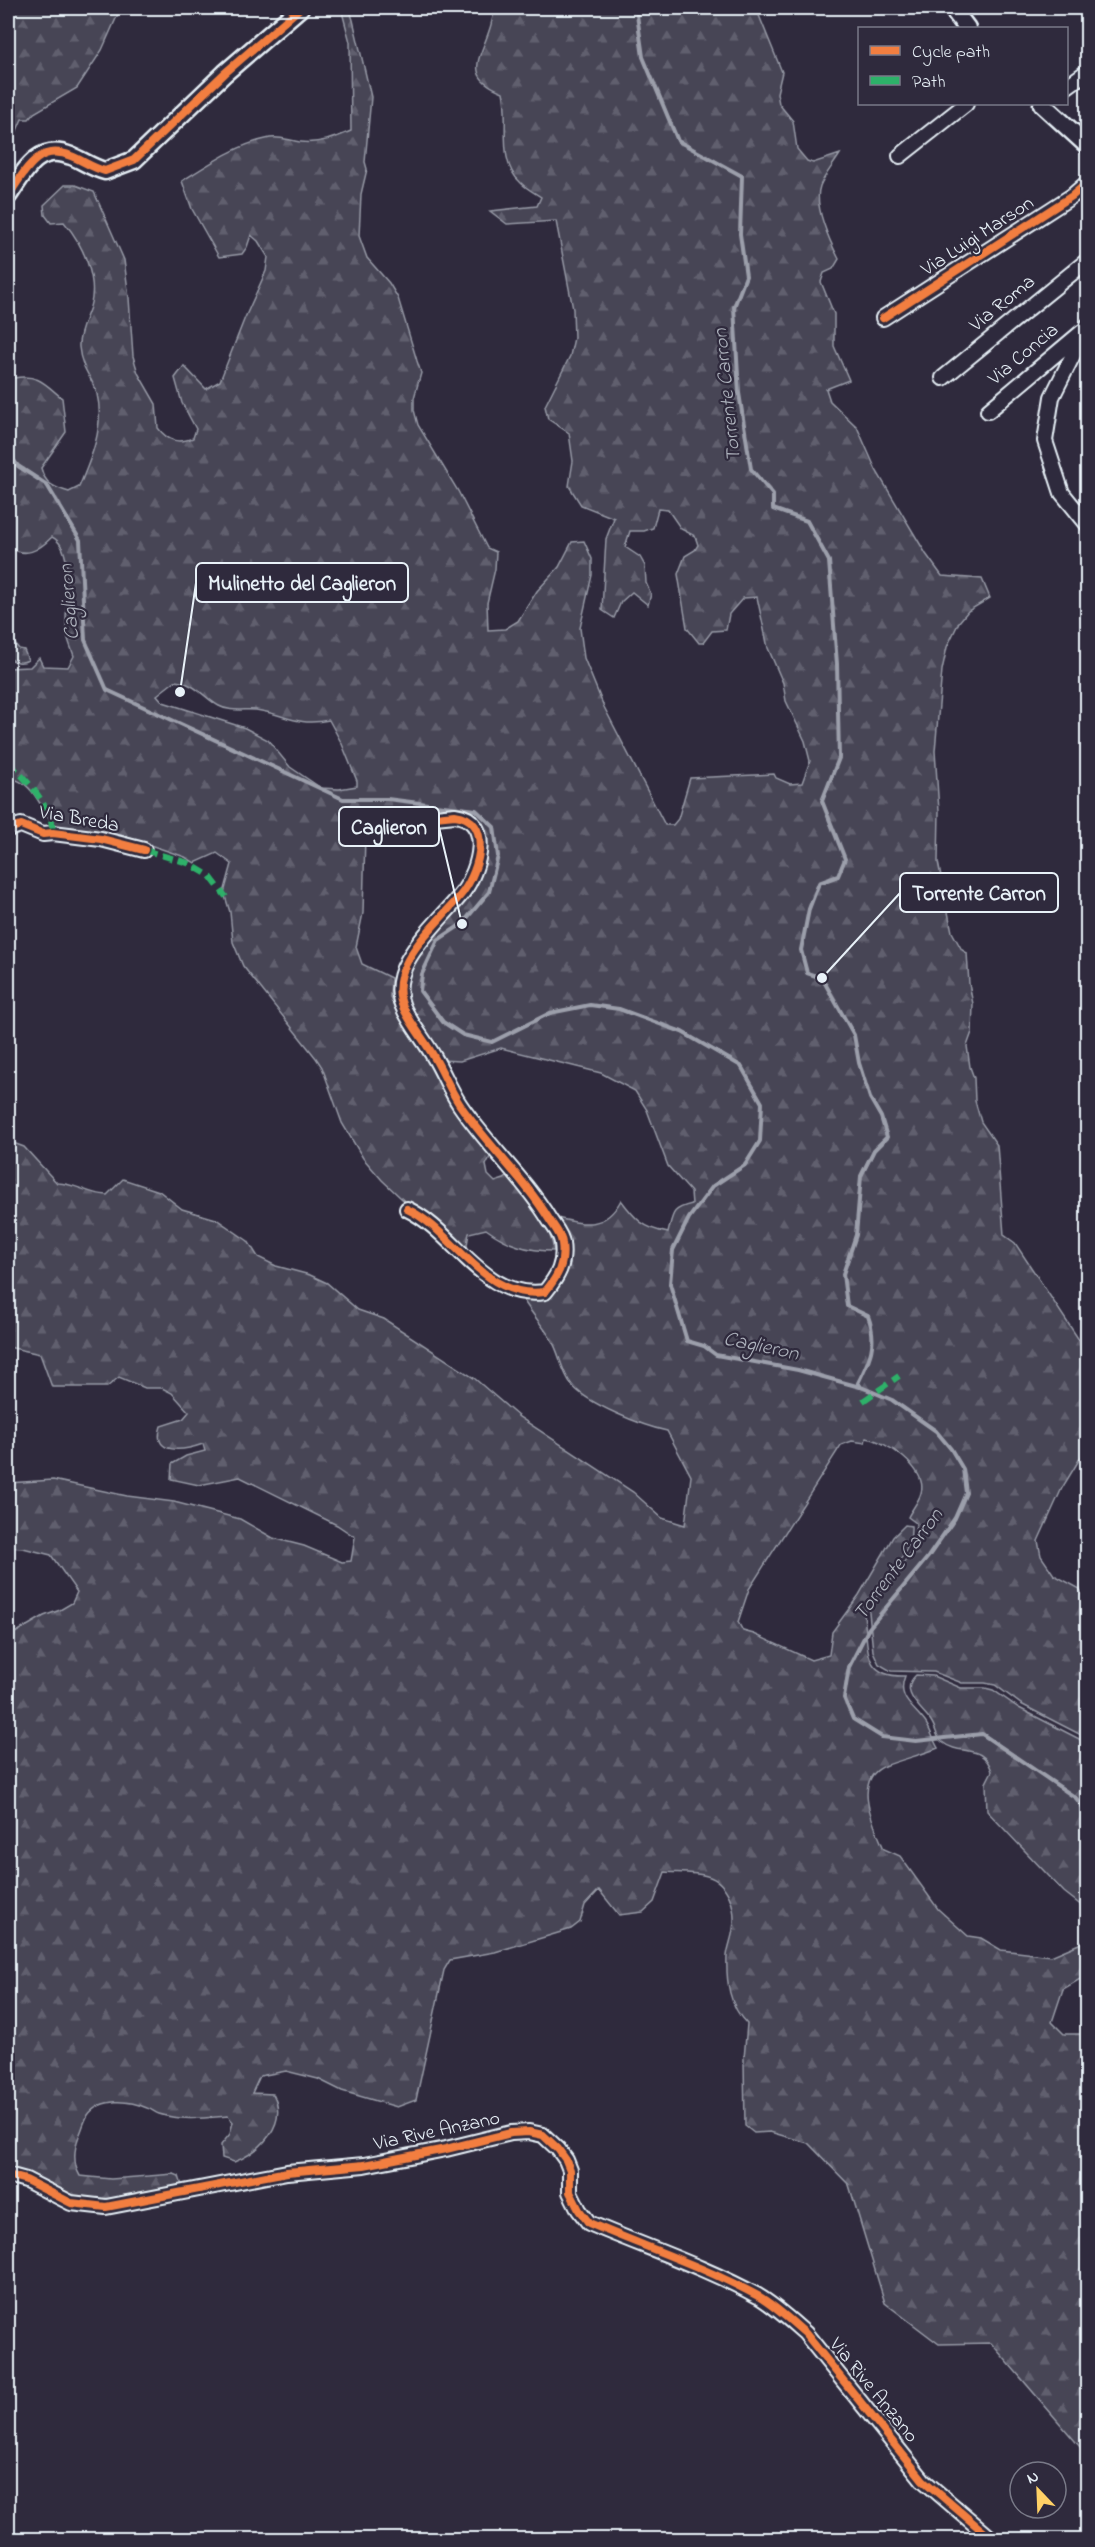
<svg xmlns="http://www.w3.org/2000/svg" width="1095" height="2547" font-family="'Indie Flower',sans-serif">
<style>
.forest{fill:url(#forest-firs);stroke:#979aa6;stroke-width:1.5;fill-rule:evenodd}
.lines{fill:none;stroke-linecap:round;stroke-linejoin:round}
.stream{stroke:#9c9fab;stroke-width:4}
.minor-casing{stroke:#e8f1f8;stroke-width:18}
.tertiary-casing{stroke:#e8f1f8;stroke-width:21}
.minor{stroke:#2f2a3d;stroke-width:14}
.tertiary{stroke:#2f2a3d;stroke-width:16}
.quiet{stroke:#2db169;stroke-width:6;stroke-dasharray:12 6;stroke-linecap:butt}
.cycleway-casing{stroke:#2f2a3d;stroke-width:11}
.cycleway{stroke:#f27e40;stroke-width:8}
.labels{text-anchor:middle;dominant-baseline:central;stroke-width:4.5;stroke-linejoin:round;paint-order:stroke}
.street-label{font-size:20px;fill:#e8f1f8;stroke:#2f2a3d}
.water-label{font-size:21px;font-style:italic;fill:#afb4be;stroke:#2f2a3d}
.leader{fill:none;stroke:#e8f1f8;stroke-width:2}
.callout-dot{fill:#e8f1f8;stroke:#2f2a3d;stroke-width:2}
.callout{fill:#2f2a3d;stroke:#e8f1f8;stroke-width:2}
.callout-label{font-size:21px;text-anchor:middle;font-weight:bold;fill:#e8f1f8}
</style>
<defs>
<pattern id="forest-firs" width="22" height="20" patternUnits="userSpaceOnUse" patternTransform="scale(1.5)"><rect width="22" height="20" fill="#464455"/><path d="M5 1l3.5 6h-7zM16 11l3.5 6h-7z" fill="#615f6e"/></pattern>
</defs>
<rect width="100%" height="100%" fill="#2f2a3d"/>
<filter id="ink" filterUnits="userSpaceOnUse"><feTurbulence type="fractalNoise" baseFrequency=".0167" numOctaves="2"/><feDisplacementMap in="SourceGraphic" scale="12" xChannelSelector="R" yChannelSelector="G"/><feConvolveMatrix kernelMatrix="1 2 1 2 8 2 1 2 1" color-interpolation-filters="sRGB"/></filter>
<g filter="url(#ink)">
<!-- forest -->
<path class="forest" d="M8,8H115L118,14L102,50L77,88L34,113L29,119H22L8,151Z
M341,8H349L353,20L371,97L365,162L367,169L361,194L359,236L367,258L389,283L398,298L417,361L421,373L414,398V410L418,425L458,491L487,548L496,552L495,569L487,603L488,630L505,629L518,621L537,591L559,567L572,542L584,541L592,559V575L580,628L584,658L604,707L665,825H673L678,819L690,778L774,774L776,778L790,784L802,783L810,761L805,741L786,701L783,683L768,648L757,597L743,598L729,614L726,630L712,631L703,643H699L687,628L678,574L685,556L695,550L698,545L695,536L681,529L668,510L658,509L653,528L644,531H630L625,547L640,557L645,566L646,583L651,594L648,605L632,592L621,602L614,618L602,610L606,539L614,518L581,505L569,486L573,461L569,433L548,419L545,406L570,356L574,338L573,309L556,221L507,224L490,211L537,206L541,197C535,193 527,189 521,183C496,161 510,121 503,92C463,77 480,59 489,31C492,23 493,15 495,8H756L782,72L777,93L779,104L793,121L797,149L807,161L813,163L840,154C834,164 824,176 820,186C813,205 830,242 839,259L833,269L824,273L821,282L834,314V346L849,380L826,389L830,401L857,427L876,470L926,554L942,576L982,579L990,598L968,611L959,622L947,647L942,670L935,751L939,811L938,862L952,932L962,950L967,953L969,984L973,1004L972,1032L967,1046L970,1067L974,1078L975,1101L981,1122L997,1145L1004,1235L1015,1243L1087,1352V1447L1062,1488L1038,1541L1041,1556L1054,1575L1080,1589L1087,1609V1738L1021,1704L995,1685L985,1683H962L934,1672L891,1671L879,1664L873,1651L869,1612L879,1592L897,1574L913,1548L916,1523L908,1517C912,1509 919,1501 921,1493C928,1469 885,1440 866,1438L865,1443L852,1441L841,1445L749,1589L738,1622L743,1631L754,1634L811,1660L829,1655L832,1632L859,1595L893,1537L905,1525L911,1526C913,1561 877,1578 865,1609C863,1615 865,1624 866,1631C867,1660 872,1677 905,1676C896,1698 913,1706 925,1722C931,1730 933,1740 938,1748C921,1755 903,1759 885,1766C851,1780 874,1825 884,1849L900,1856L938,1909L968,1936L981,1938L1001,1950L1051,1956L1079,1944L1087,1937V1975L1063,1989L1052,2022L1064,2034H1087V2455L991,2343L939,2344L885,2303L849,2185L808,2143L770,2132L754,2133L745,2126L744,2059L747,2024C729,2006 726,1981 727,1956C728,1947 732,1938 733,1929C737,1908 728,1882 707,1876C695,1872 678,1873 665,1872L654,1902L643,1912L619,1915L599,1890L585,1905L580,1922L571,1929L495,1952L450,1960L444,1970L416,2100L397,2107L342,2091L318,2079L286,2071L260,2076L252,2093L273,2094C289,2124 260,2152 234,2162L222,2158L221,2145L230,2134L233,2122L228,2116C205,2118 181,2121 159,2114C155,2113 152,2109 147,2108C129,2100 101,2097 88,2115C84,2121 82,2130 79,2136C74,2149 73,2164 80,2176L111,2179L174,2174L179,2176L182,2186L107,2200L74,2197L8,2172V1637L44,1616L60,1610L72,1603L77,1592L51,1555L23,1548L8,1547V1483L53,1480L127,1496L174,1502L240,1519L273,1538L304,1546L342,1562L351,1561L355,1537L337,1525L240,1477L199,1485L171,1479L172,1464L186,1456L205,1451L203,1444C186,1450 151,1457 161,1426L183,1419L189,1412L172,1393L162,1388H145L119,1377L107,1387H52L40,1354L8,1347V1141L24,1147L57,1183C78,1184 87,1194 107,1195L123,1179L159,1191L182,1209L216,1219L248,1241L258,1257L276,1266L310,1275L327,1283L358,1310L384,1319L474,1378L519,1417L633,1492L662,1518L685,1525L691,1476L667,1431C643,1426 587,1404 572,1385C561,1372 560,1353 551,1339C543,1326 532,1314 524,1301L530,1294L541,1289L560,1261L549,1216C579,1223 604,1233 621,1200C636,1220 643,1228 668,1233C673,1213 671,1209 692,1204L691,1192L668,1166L647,1110L635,1091L601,1073L501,1048L460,1061L440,1060L394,987L468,876L475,837L469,821L404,815H371L365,835L363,913L356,947L362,964L391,978L390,997L399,1017L492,1153L486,1165L488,1175L495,1182L504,1179L511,1174C529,1199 549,1221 554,1251C527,1251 508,1245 486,1229L469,1233L467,1245L471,1264L382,1180L363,1158L342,1123L322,1067L316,1058L243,966L233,942L230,912L224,893L232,864L217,853L195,863L185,857L121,835L59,827C40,816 38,781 8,778V668L30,667L39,658L43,666L68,667L74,656C72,649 68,642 67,634C62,609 78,550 52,537C38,551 26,558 8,547V358L9,372L14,378C38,374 44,383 62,398L66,432L41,468C45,484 53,487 69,492L79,487C91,459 105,426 97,394C92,377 81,369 79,347C78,334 86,319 90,307C99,279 82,243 64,222L51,223L45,215L44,205L65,185H75L94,192L124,260L129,298L133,356L138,373L156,404L158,428C168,441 177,444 193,438L196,429L182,403L175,378L184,366L206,389L220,381L244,320L266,271L268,257L258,241L251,235L247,247L242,254L219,257L192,209L182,181C209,164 238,144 270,138C281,136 290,141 301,142C319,144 335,138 351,131L350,42ZM175,681C196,683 203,697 219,706C229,712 244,709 256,710C285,714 296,727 329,720L342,744L357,781V786L339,789L321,788L290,767L268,740L245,728L163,702L157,695Z
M8,635L19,649L24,650L28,660C21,664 15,662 8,658Z
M916,1675L933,1676L961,1688H985L993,1690L1019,1708L1087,1743V1910L1064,1892L987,1811L986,1783L992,1771C982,1742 961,1757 942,1742C936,1737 936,1728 931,1721C921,1707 898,1692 916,1675Z"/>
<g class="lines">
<!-- stream -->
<path class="stream" d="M636,8L643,57L678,141L742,176L740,234L746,276L734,307L739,393L751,469L773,495V509L807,521L829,561L837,664L839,758L822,801L845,859L838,876L819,883L809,909L801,950L807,973L822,978L854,1035L859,1063L870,1098L881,1117L887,1137L874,1150L861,1176L856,1235L843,1274L847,1306L868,1316C878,1343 870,1359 858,1383L861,1387L892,1400L936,1431L951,1449L963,1469L966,1493L955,1518L928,1557L869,1628L849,1667L844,1698L853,1719L882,1737L916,1741L982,1734L1076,1798L1088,1814
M8,453L18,466L47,485L80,540L85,640L107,690L343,799H387L476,810L494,827L498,856L489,892L462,924L438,940L422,974L420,991L443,1022L463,1035L492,1042L550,1013L590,1005L619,1009L682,1032L741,1066L762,1103L760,1141L745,1165L713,1186L689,1218L673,1250L670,1284L687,1341L704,1346L716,1355L798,1370L860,1387"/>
<defs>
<path id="minor" d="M1066,87L1088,71
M900,156L966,104
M883,318L1072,196L1088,182
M1088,325L1052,397L1045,441L1062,493L1088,525
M943,378L1088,260
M988,411L1082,332
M385,822L455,815C494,820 479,870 463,892C440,923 381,967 405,1011C413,1027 425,1041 434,1057C443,1072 450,1090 460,1105C487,1145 524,1178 549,1219C554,1227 561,1234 562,1243C565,1264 558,1276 545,1292C483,1301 456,1232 407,1209
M8,829L21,825L43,834L53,833L101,839L144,850
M8,2175L26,2180L71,2203L106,2207L287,2172L364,2165L446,2149L511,2133L529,2132L543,2135L558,2149L566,2160L570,2170V2192L579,2210L589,2223C645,2247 705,2267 758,2296C775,2306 790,2320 805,2333L923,2480L993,2540"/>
<path id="tertiary" d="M952,8L967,28
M1042,104L1088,146
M8,196C24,173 37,142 71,156C82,160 92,168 105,171L134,160L225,73L300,8"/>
</defs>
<!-- minor casing -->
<use href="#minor" class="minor-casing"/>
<!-- tertiary casing -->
<use href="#tertiary" class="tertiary-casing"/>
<!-- minor -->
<use href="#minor" class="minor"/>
<!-- tertiary -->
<use href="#tertiary" class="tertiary"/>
<!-- quiet -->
<path class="quiet" d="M8,763C26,777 53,809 53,833
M144,850L188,863L210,876L226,897
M863,1401L899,1376"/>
<defs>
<path id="cycleway" d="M8,196C24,173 37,142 71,156C82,160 92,168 105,171L134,160L225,73L300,8
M883,318L1072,196L1088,182
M385,822L455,815C494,820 479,870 463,892C440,923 381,967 405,1011C413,1027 425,1041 434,1057C443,1072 450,1090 460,1105C487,1145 524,1178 549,1219C554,1227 561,1234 562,1243C565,1264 558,1276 545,1292C483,1301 456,1232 407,1209
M8,829L21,825L43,834L53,833L101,839L144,850
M8,2175L26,2180L71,2203L106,2207L287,2172L364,2165L446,2149L511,2133L529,2132L543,2135L558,2149L566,2160L570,2170V2192L579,2210L589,2223C645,2247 705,2267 758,2296C775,2306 790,2320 805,2333L923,2480L993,2540"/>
</defs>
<!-- cycleway casing -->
<use href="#cycleway" class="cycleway-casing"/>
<!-- cycleway -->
<use href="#cycleway" class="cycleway"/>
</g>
</g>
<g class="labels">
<!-- street labels -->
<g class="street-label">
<text transform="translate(978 237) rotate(-33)">Via Luigi Marson</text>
<text transform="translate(1003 304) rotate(-39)">Via Roma</text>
<text transform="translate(1024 355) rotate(-40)">Via Concia</text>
<text transform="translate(79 820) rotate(10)">Via Breda</text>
<text transform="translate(437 2132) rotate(-12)">Via Rive Anzano</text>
<text transform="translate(873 2391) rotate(51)">Via Rive Anzano</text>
</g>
<!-- water labels -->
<g class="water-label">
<text transform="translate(728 395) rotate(-96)">Torrente Carron</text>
<text transform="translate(70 602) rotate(-95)">Caglieron</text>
<text transform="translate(761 1347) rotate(12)">Caglieron</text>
<text transform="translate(899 1565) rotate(-53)">Torrente Carron</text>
</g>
</g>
<!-- callouts -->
<path class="leader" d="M180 692L196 583M462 924L439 827M822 978L900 893"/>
<g class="callout-dot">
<circle cx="180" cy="692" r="6"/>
<circle cx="462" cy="924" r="6"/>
<circle cx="822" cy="978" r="6"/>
</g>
<g class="callout">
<rect x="196" y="563" width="212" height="39" rx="6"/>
<rect x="339" y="807" width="100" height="39" rx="6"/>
<rect x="900" y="873" width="158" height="39" rx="6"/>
</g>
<g class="callout-label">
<text x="302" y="590">Mulinetto del Caglieron</text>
<text x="389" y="834">Caglieron</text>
<text x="979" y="900">Torrente Carron</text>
</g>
<!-- margin -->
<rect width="1095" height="2547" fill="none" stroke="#2f2a3d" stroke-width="30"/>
<rect x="15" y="15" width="1065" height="2517" fill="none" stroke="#e8f1f8" stroke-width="2" filter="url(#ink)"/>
<!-- legend -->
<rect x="858" y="27" width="210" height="78" fill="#2f2a3d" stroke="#797a88" stroke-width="1.5"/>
<rect x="870" y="46" width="30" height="9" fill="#f27e40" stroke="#797a88" stroke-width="1.5"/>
<text x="912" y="57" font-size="18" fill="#e8f1f8">Cycle path</text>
<rect x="870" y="76" width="30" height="9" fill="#2db169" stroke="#797a88" stroke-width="1.5"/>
<text x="912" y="87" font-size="18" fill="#e8f1f8">Path</text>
<!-- north arrow -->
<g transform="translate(1038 2490) rotate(337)"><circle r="28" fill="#2f2a3d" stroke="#797a88" stroke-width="1.5"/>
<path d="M0-4.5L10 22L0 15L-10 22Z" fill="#ffd166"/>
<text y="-9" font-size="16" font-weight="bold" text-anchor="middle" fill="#e8f1f8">N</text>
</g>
</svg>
